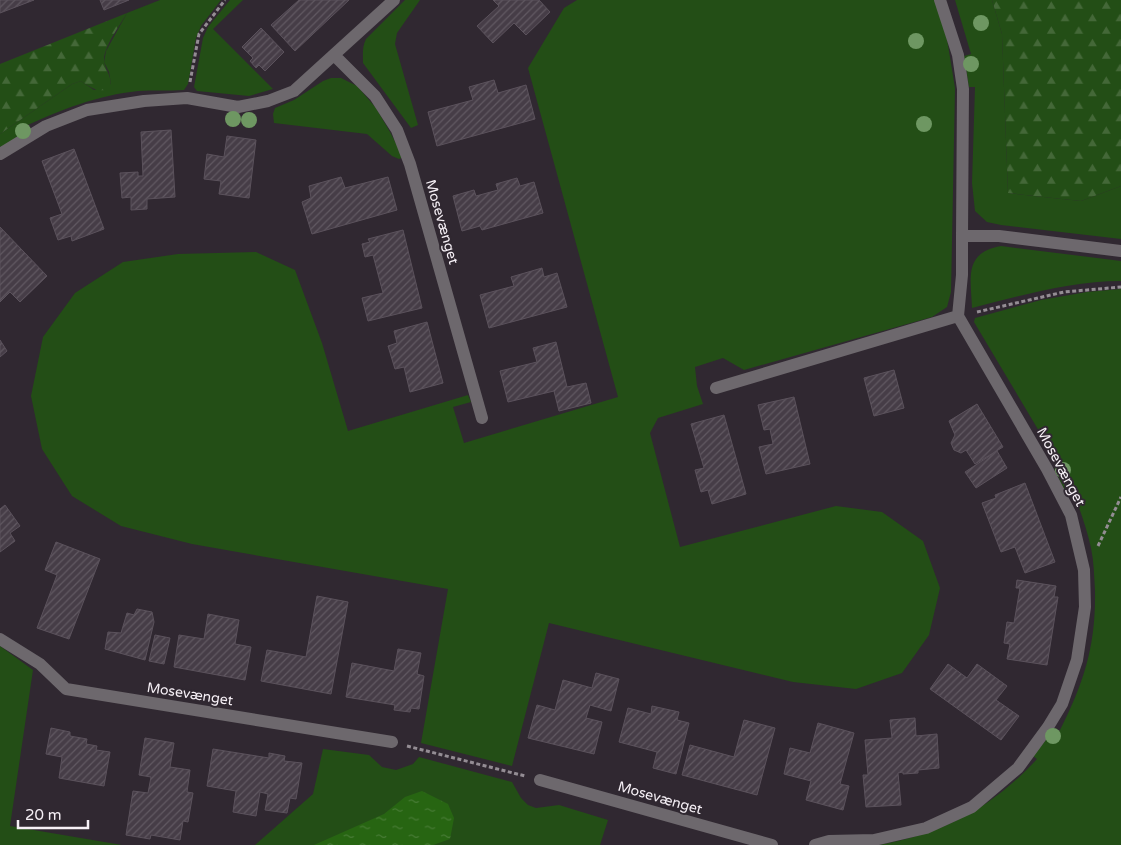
<svg xmlns="http://www.w3.org/2000/svg" width="1121" height="845" font-family="'Varela Round',sans-serif">
<style>
.green{fill:#234e16}
.forest{fill:url(#forest-firs)}
.water{fill:url(#water-ripples)}
.building{fill:url(#building-hatch);stroke:#5b525c}
.lines{fill:none;stroke-linecap:round;stroke-linejoin:round}
.path{stroke:#948d94;stroke-width:3;stroke-dasharray:4 2.5;stroke-linecap:butt}
.street{stroke:#6d686d;stroke-width:12}
.tree{fill:#6e9762}
.labels{text-anchor:middle;dominant-baseline:central;stroke-width:4;stroke-linejoin:round;paint-order:stroke}
.street-label{font-size:14px;fill:#f6f0f6;stroke:#302831}
</style>
<defs>
<pattern id="forest-firs" width="22" height="20" patternUnits="userSpaceOnUse" patternTransform="scale(1.25)"><rect width="22" height="20" fill="#234e16"/><path d="M5 1l3.5 6h-7zM16 11l3.5 6h-7z" fill="#446838"/></pattern>
<pattern id="water-ripples" width="26" height="14" patternUnits="userSpaceOnUse" patternTransform="scale(1.25)"><rect width="26" height="14" fill="#276512"/><path d="M2 4q2-2 4 0t4 0M15 11q2-2 4 0t4 0" fill="none" stroke="#477b35"/></pattern>
<pattern id="building-hatch" width="6" height="6" patternUnits="userSpaceOnUse" patternTransform="scale(1.25)"><rect width="6" height="6" fill="#463d47"/><path d="M-1 1l2-2M0 6l6-6M5 7l2-2" fill="none" stroke="#615962"/></pattern>
</defs>
<rect width="100%" height="100%" fill="#302831"/>
<!-- green -->
<path class="green" d="M160,0H221L201,26L196,38L188,84L184,90C168,91 153,90 138,91C99,95 59,110 24,127L27,132L2,148L0,146V134L72,84L81,81L94,90L111,84L109,72L104,62L106,51L127,13Z
M230,0H243L213,29L273,89L249,96L197,91L194,87L203,38L208,27Z
M405,0H420L397,33L395,44L418,125L411,128L363,63C363,54 362,47 366,39Z
M577,0H935L946,33L955,88L951,292L947,307L932,317L744,370L723,358L695,367L697,386L703,404L658,418L650,433L680,547L836,506L882,512L923,541L940,588L929,635L902,673L856,689L793,682L549,623L512,766L421,743L448,589L192,544L121,526L72,496L42,449L31,396L43,337L75,293L123,262L178,254L256,252L295,270L322,343L348,431L468,395L471,402L453,407L464,443L618,397L528,68L564,8Z
M955,0H992L1002,34L1008,193L1081,201L1121,186V239L1001,225L987,222L975,211L972,183L975,87H969L964,56L971,54Z
M331,78H341L357,86L376,108L390,132L403,157L399,159L392,156L367,134L274,123L273,114L275,108L294,100L323,81Z
M1001,246L1121,261V281C1071,281 1020,296 972,308C971,278 963,253 1001,246Z
M1121,289V845H879C943,834 993,807 1037,759L1033,756L1053,731L1059,732C1084,683 1096,646 1095,590C1094,576 1094,562 1091,548C1087,529 1080,511 1074,493L1067,497L1054,467L1058,463L974,322L975,318L1041,300L1087,292Z
M0,646L33,670L10,826L122,845H0Z
M323,749L369,755L382,767L396,770L413,764L419,757L512,782L521,798L528,805L536,808L559,805L608,820L600,845H255L313,794Z"/>
<!-- forest -->
<path class="forest" d="M992,0H1121V186L1081,201L1008,193L1002,34Z
M127,13C120,25 103,48 104,61C105,70 113,77 110,88C99,94 90,87 81,81L72,84L0,134V64Z"/>
<!-- water -->
<path class="water" d="M422,791L448,804L454,818L450,839L433,845H314L384,814L405,797Z"/>
<!-- building -->
<path class="building" d="M0,0H34L0,13Z
M100,0H129L104,10Z
M299,0H349L295,51L271,25Z
M493,0H539L550,12L526,35L514,23L493,43L477,26L499,6Z
M261,28L284,52L265,71L259,65L256,68L250,61L253,58L242,47Z
M494,80L498,93L526,85L535,119L437,146L428,112L473,100L469,87Z
M171,130L175,197L147,199V209L131,210V197L122,198L120,173L138,172V176H143L141,132Z
M227,136L256,140L249,198L219,194L221,181L204,179L207,154L224,157Z
M74,149L104,229L72,241L71,236L58,240L50,218L62,214L42,161Z
M341,177L345,188L388,177L397,210L312,234L302,202L311,198L309,186Z
M517,178L520,186L534,182L543,213L482,230L480,226L462,231L453,196L474,190L476,196L498,190L496,184Z
M0,227L47,276L20,302L10,292L0,302Z
M403,230L422,308L368,321L362,298L383,293L373,255L365,257L362,244L370,242L368,239Z
M542,268L544,277L557,273L567,307L489,328L480,295L514,286L511,277Z
M427,322L443,383L410,392L404,367L395,369L388,346L397,343L394,331Z
M0,340L7,351L0,357Z
M556,342L567,387L586,383L591,403L559,411L554,391L508,402L500,371L537,362L533,348Z
M894,370L904,408L874,416L864,378Z
M794,397L810,464L766,474L759,447L773,444L770,429L764,430L758,405Z
M977,404L1003,447L975,464L966,450L961,453L954,450L951,443L955,435L949,421Z
M724,415L746,494L712,504L708,490L701,492L695,470L704,468L691,424Z
M997,451L1007,468L976,488L965,472Z
M1025,483L1055,562L1025,573L1015,547L1001,552L982,503L996,498L995,495Z
M5,505L20,526L10,533L15,541L0,552V509Z
M56,542L100,559L69,639L37,628L57,575L45,570Z
M1017,580L1056,586L1054,597H1058L1047,665L1007,659L1010,644L1004,643L1007,622L1014,623L1020,588H1016Z
M317,596L348,602L331,694L261,681L267,650L306,657Z
M137,609L152,612L154,622L145,660L105,649L108,632L121,633L127,613L134,615Z
M208,614L239,620L235,644L251,647L245,680L174,667L179,635L204,639Z
M155,635L170,638L164,664L149,661Z
M398,649L421,653L417,674L424,676L419,709L411,708L410,712L394,710L395,705L346,697L352,663L394,671Z
M948,664L967,678L977,664L1007,686L996,700L1019,716L1001,740L930,689Z
M596,673L619,679L611,711L590,705L586,718L602,722L594,754L528,738L537,705L555,710L563,680L592,688Z
M652,706L679,712L677,720L689,723L676,774L653,768L657,752L619,742L628,708L651,714Z
M915,718L916,736L937,734L939,768L918,770V773L903,774V772L898,773L901,805L866,807L863,775H868L865,740L892,738L890,720Z
M744,720L775,728L757,795L682,775L690,745L734,757Z
M818,723L854,733L840,784L849,786L843,810L806,800L811,781L784,774L790,748L810,753Z
M51,728L70,732V736L87,739L86,744L97,746L96,750L110,752L104,786L59,778L62,757L46,754Z
M145,738L174,743L170,767L190,770L187,792L193,793L188,822L183,821L180,840L151,835L150,839L126,835L133,791L148,793L151,777L139,775Z
M213,749L269,758V753L285,756L284,761L302,763L296,799L290,798L287,813L265,810L268,794L260,792L256,816L233,812L236,791L207,786Z"/>
<g class="lines">
<!-- path -->
<path class="path" d="M190,82L199,34L225,0
M977,312L1064,292L1121,287
M1098,546L1121,497
M407,746L525,776"/>
<!-- street -->
<path class="street" d="M334,55L375,96L397,130L410,164L482,418
M0,154L46,126L87,110L144,101L187,98L238,107L268,101L294,91L394,0
M962,236H999L1121,251
M716,388L958,316
M0,639L40,664L66,689L392,742
M540,780L772,845
M815,845L829,841L874,840L926,828L972,807L1018,768L1048,727L1062,704L1077,660L1085,607L1084,570L1071,515L1047,469L958,316L962,275V236L963,89L958,55L940,0"/>
</g>
<!-- trees -->
<g class="tree">
<circle cx="981" cy="23" r="8"/>
<circle cx="916" cy="41" r="8"/>
<circle cx="971" cy="64" r="8"/>
<circle cx="233" cy="119" r="8"/>
<circle cx="249" cy="120" r="8"/>
<circle cx="924" cy="124" r="8"/>
<circle cx="23" cy="131" r="8"/>
<circle cx="1063" cy="470" r="8"/>
<circle cx="1053" cy="736" r="8"/>
</g>
<g class="labels">
<!-- street labels -->
<g class="street-label">
<text transform="translate(442 222) rotate(74)">Mosevænget</text>
<text transform="translate(1061 467) rotate(62)">Mosevænget</text>
<text transform="translate(190 694) rotate(9)">Mosevænget</text>
<text transform="translate(660 798) rotate(16)">Mosevænget</text>
</g>
</g>
<!-- scale -->
<path d="M18 820v8h70v-8" fill="none" stroke="#f6f0f6" stroke-width="2.5"/>
<text x="25" y="820" font-size="15" fill="#f6f0f6" stroke="#302831" stroke-width="4" paint-order="stroke">20 m</text>
</svg>
